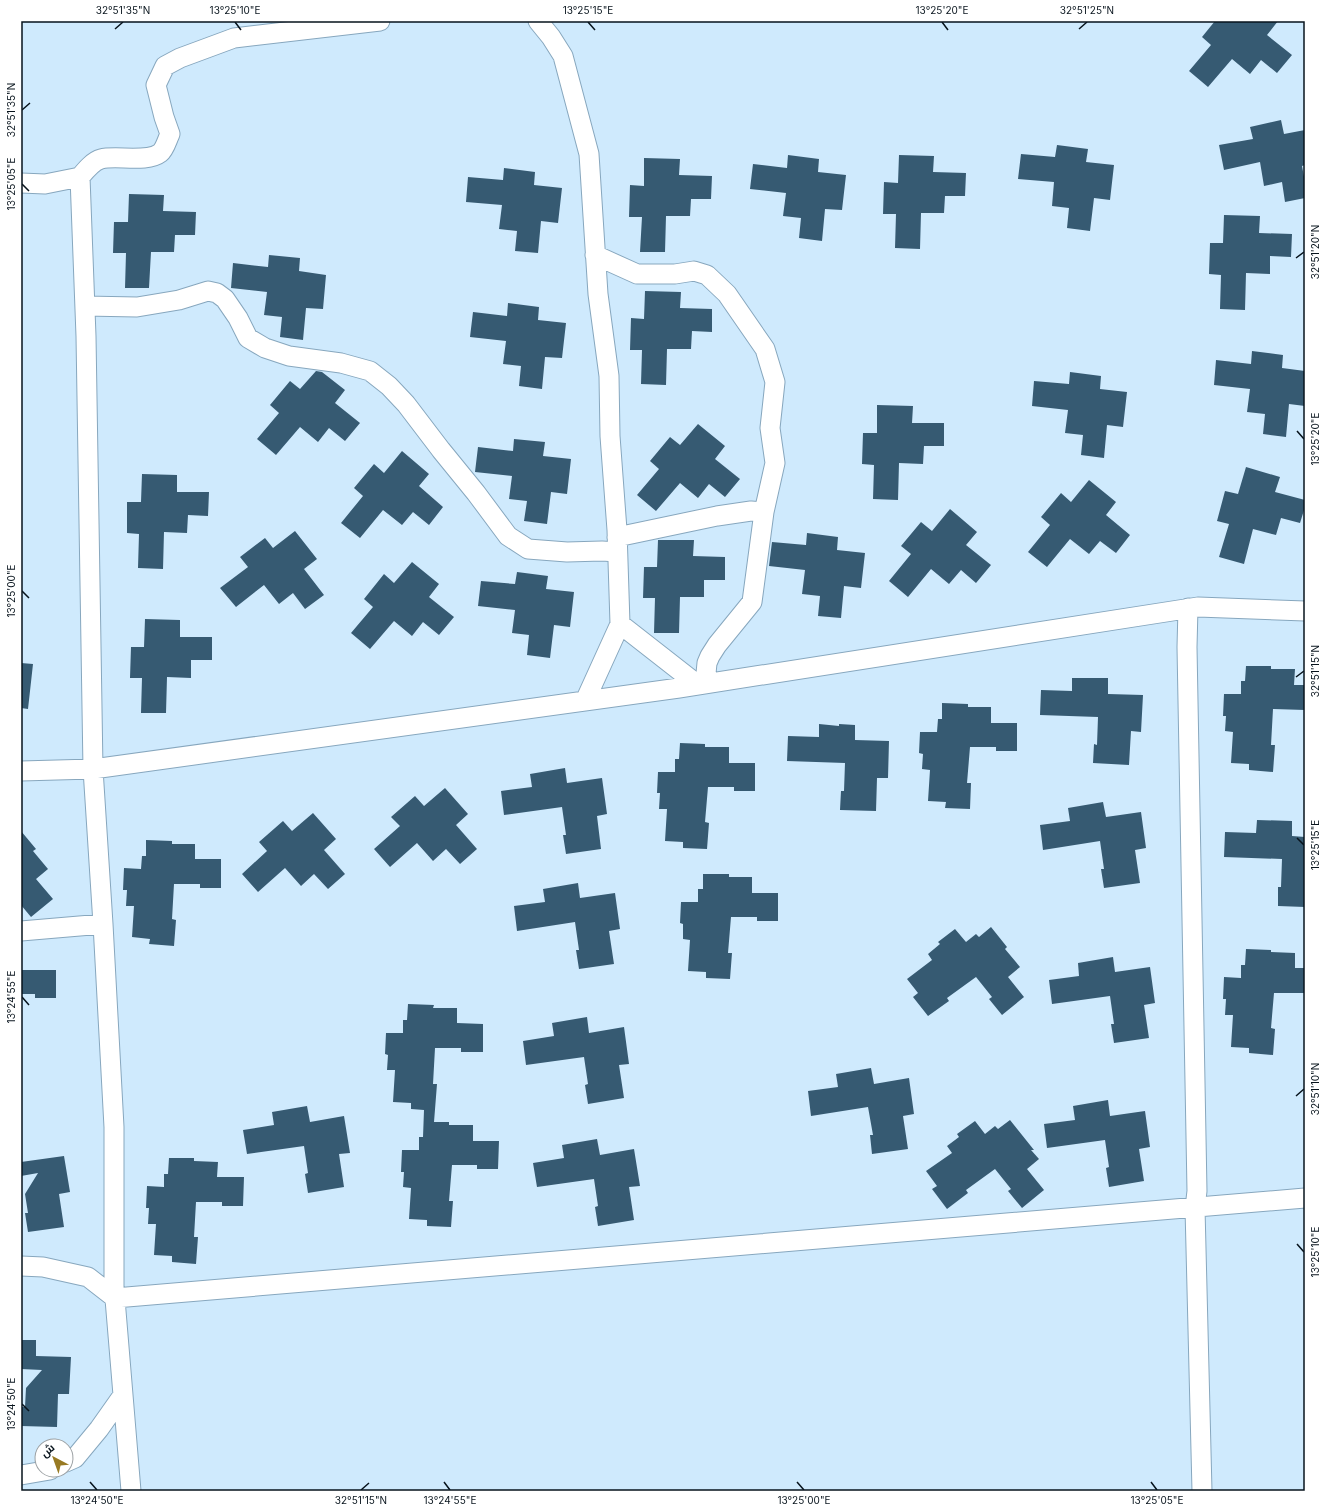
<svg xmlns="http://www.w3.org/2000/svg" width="1326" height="1512" font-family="Inter,Cairo,sans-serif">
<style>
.building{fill:#365a72}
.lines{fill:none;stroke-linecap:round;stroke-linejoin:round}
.minor-casing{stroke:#87a7be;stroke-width:21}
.minor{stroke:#fff;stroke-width:19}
.ticks{fill:none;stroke:#07131c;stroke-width:1.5}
.neatline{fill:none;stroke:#07131c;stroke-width:1.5}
.ticks-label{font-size:10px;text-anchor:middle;fill:#07131c}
</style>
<rect width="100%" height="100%" fill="#cfeafd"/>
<!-- building -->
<path class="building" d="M1215,21H1278L1267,35L1292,55L1277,73L1261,60L1250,74L1232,59L1208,87L1189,71L1211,45L1202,37Z
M1281,120L1284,134L1305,130V165L1302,166L1305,182V198L1285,202L1282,182L1264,186L1260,162L1224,170L1219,145L1253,139L1250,127Z
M1057,145L1088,149L1086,162L1114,165L1110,200L1094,198L1090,231L1067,228L1069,208L1052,206L1054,182L1018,179L1021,154L1055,157Z
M788,155L819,159L818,172L846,175L842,210L825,209L822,241L799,238L801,218L783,216L786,193L750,189L753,164L787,168Z
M899,155L934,156L933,172L966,173L965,196H945L944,213H921L920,249L895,248L896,214H883L884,182L898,183Z
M644,158L680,159L679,175L712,176L711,199H691L690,216H666L665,252H640L642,217H629L630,185L644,186Z
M504,168L535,172L534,185L562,188L558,223L541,221L538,253L515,251L517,231L499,229L502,205L466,202L468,177L503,180Z
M129,194L164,195L163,211L196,212L195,235H175L174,252H151L149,288H125L126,253H113L114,222H128Z
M1224,215L1260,216L1259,233L1292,234L1291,257L1270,256V274L1246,273L1245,310L1220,309L1221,275L1209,274L1210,243H1223Z
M269,255L300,258L299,271L326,275L323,309L306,308L303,340L280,337L282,317L264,315L267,292L231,288L233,263L268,267Z
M645,291L681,292L680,308L712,309V332L692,331L691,349H667L666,385L641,384L642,350H630L631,318L644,319Z
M508,303L539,307L538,320L566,323L562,358L545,357L542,389L519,386L521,366L503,364L506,341L470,337L473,312L507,316Z
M1252,351L1283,355L1282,368L1305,371V406L1289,404L1286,437L1263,434L1265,414L1247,412L1250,389L1214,385L1216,360L1251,364Z
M316,371L322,372L345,390L335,403L360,423L345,441L329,428L318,442L300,427L276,455L257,439L279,413L270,405L290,381L300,389Z
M1070,372L1101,376L1100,389L1127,392L1123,427L1107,425L1104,458L1081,455L1083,435L1065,433L1068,410L1032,406L1034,381L1069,384Z
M877,405L913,406L912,423H944V446H924L923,464L899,463L898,500L873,499L874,465L862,464L863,433H877Z
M698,424L725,446L715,459L740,479L725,497L709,484L698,498L680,483L656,511L637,495L659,469L650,461L670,437L680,445Z
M514,439L545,442L543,456L571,459L567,494L551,492L547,524L524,521L527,501L509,499L512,476L475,472L478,447L513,451Z
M402,451L429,474L419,486L443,507L429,525L413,512L402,525L383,510L360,538L341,523L363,496L354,488L374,464L384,473Z
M1246,467L1280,477L1275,492L1305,500V507L1300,523L1281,518L1276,535L1253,529L1244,564L1219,557L1229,524L1217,521L1225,491L1238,494Z
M142,474L177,475V492H209L208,516L188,515L187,533L164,532L163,569L138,568L139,534L127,533V502H141Z
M1089,480L1116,502L1106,515L1130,535L1116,553L1100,541L1089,554L1070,539L1047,567L1028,552L1050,525L1041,517L1061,493L1071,502Z
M950,509L977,532L966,545L991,565L976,583L961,570L949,584L931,569L908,597L889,581L911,554L901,546L921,522L932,531Z
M295,531L317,559L304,569L324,595L305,609L293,593L279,604L264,585L236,607L220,588L248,567L240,557L265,538L273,548Z
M807,533L838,537L837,550L865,553L861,588L844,586L841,618L818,616L820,596L802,594L805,570L769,566L772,542L806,545Z
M658,540H694L693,556L725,557V580H704V597H680L679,633H654L655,598H643L644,567H657Z
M412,562L439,584L429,597L454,617L439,635L423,622L412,636L394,621L370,649L351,633L373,607L364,599L384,574L394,583Z
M517,572L548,576L546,589L574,592L570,627L554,625L550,658L527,655L529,635L512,633L515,610L478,606L481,581L515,584Z
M145,619L180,620V637H212V660H191V678L167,677L166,713H141L142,678H130L131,647H144Z
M21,663L33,664L28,709L21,708Z
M1246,666H1271V669H1295L1294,685H1305V710L1273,709L1271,745H1275L1273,772L1249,770V764L1231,763L1233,732L1225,731L1226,716H1223L1224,694H1241V681H1245Z
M1072,678H1108V694L1143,695L1141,732L1131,731L1129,765L1093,763L1094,744L1097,745L1098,717L1040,715L1041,690L1072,691Z
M942,703L968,704V707H991V723H1017V751H996V747H970L967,783H971L970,809L945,808L946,802L928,801L930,770L922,769L923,754L919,753L920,732H937L938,719H942Z
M819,724L839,726V724L855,725V740L889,741L888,778H877L876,811L840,810L841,791H844L845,763L787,761L788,736L819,737Z
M680,743L705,744V747H729V763H755V791H734V787H708L705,822L709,823L707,849L683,848V842L665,841L667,809H659L660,793H657L658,772H675V759H679Z
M565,768L567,783L602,778L607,814L597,816L601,849L566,854L563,835H566L562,807L504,815L501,791L532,787L530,774Z
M445,788L468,814L456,825L477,849L460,864L446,849L433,861L417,843L390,867L374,849L400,826L391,817L415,796L424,806Z
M1103,802L1106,817L1141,812L1146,848L1135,850L1140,883L1104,888L1101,869H1104L1100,841L1043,850L1040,825L1070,821L1068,808Z
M313,813L336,839L324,850L345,874L328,889L314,874L301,886L285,868L258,892L242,874L267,851L259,842L283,821L292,831Z
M1257,820L1292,821V836L1305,837V907L1278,906V887H1281L1282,859L1224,857L1225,832L1256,833Z
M21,831L36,849L33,851L48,869L36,879L53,899L31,917L21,905Z
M146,840L172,841V844H195V859H221V888H200V884H174L172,919L176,920L174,946L149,944L150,939L132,937L134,906H126L127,890H123L124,868L141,869L142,856H146Z
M703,874H729V877H752V893H778V921H757V917H731L728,953H732L730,979L706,978V972L688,971L690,940L683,939V924L680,923L681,902H698V889H703Z
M578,883L580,898L615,893L620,929L609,931L614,964L579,969L576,950H579L575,922L517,931L514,906L545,902L543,889Z
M991,927L1007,947L1005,949L1020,967L1008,977L1024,997L1002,1015L989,999L992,997L976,977L947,998L949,1001L928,1016L913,997L918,993L907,979L932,960L928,954L940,944L938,942L955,929L966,942L976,934L979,937Z
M1246,949L1271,950V952L1295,953V968H1305V993H1274L1271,1028L1275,1029L1273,1055L1249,1053V1048L1231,1047L1233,1015H1225L1226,999H1223L1224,977L1241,978V965H1245Z
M1113,957L1115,972L1150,967L1155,1003L1144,1005L1149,1038L1114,1043L1111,1024H1114L1110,996L1052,1004L1049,980L1079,976L1078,963Z
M21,970H56V998H35V994H21Z
M408,1004L434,1005L433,1008H457V1023L483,1024V1052H461V1048H435L433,1084H437L434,1122H449V1125H473V1141H499L498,1169H477V1165H452L449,1201H453L451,1227L427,1226V1220L409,1219L411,1188L403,1187L404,1172H401L402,1150H419V1137H423L424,1110L411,1109V1103L393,1102L395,1070H387L388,1055L385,1054L386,1033H403V1020H407Z
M587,1017L589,1033L624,1027L629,1064L619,1065L624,1098L588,1104L585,1085L588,1084L584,1057L526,1065L523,1041L554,1036L552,1023Z
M871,1068L874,1084L909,1078L914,1114L903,1116L908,1149L872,1154L870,1135H873L868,1107L811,1116L808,1091L838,1087L836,1074Z
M1108,1100L1110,1116L1145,1111L1150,1147L1139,1149L1144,1181L1109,1187L1106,1168L1109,1167L1105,1140L1047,1148L1044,1124L1075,1120L1073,1106Z
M307,1106L310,1122L344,1116L350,1153L339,1154L344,1187L308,1193L305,1174L308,1173L304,1146L247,1154L243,1130L274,1125L272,1112Z
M1010,1120L1034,1150H1031L1039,1159L1027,1169L1044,1190L1022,1208L1008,1191L1011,1189L995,1169L966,1190L968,1193L947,1209L932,1189L937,1186L926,1171L952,1153L947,1146L959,1137L957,1134L975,1121L985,1134L995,1126L998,1129Z
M597,1139L600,1155L634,1149L640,1186L629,1187L634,1220L598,1226L595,1207L598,1206L594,1179L537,1187L533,1163L564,1158L562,1145Z
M64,1156L70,1192L59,1194L64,1227L28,1232L25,1213H28L25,1194L38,1173L21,1176V1162Z
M169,1158H194V1161L218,1162L217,1177H244L243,1206H222V1202H196L194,1237H198L196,1264L172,1262V1256L154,1255L156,1224H148L149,1208H146L147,1186L164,1187V1174H168Z
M21,1340H36V1356L71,1357L69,1394H58L57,1427L21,1426L22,1407H25L26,1388L42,1370L21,1369Z"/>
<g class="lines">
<defs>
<path id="minor" d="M538,21L551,37L563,56L589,154L598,294L609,376L610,436L617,530L620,624L585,701
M21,183L45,184L80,177
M595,255L637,274H675L694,271L707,275L727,294L765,349L775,382L770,428L775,463L764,512
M85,306L137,307L179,300L208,291L217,293L225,299L238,318L248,338L265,348L289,356L341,363L370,371L389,386L406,404L441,450L476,493L508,536L528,549L567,552L602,551L617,552
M617,537L717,516L751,511L764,512L752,602L717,645L710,656L707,663L705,684
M1188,608L1187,647L1197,1191L1195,1208L1202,1491
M620,624L698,685
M21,771L93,769L679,688L1198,607L1305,611
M21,931L103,924
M21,1266L43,1267L88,1277L115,1298L1305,1198
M66,1462L75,1458L99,1429L123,1395
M21,1475L50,1470
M131,1491L114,1287V1127L103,924L93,769L86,336L80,177C85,171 93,161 101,159C116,155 147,163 160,153C165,149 167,140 170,134L164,117L156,85L165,66L180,58L234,38L380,21"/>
</defs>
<!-- minor casing -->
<use href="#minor" class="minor-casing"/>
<!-- minor -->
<use href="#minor" class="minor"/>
</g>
<!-- ticks -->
<path class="ticks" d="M235,22L241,30M588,22L595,30M942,22L948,30M115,29L123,22M1079,29L1087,22M22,110L30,103M22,184L29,191M1296,258L1304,252M1297,431L1304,439M22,591L29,598M1296,677L1304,671M1297,838L1304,845M22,997L29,1005M1296,1096L1304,1089M1297,1244L1304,1252M22,1404L29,1411M90,1482L97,1490M444,1482L450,1490M797,1482L804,1490M1151,1482L1157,1490M361,1490L369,1483"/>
<!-- border -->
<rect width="1326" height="1512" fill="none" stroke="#ffffff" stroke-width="44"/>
<!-- north arrow -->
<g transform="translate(54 1458) rotate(319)"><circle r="19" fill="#ffffff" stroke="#9ca1a4"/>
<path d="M0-3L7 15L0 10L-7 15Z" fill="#987a23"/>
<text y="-6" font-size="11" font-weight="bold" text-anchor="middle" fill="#07131c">ش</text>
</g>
<rect x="22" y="22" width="1282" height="1468" class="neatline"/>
<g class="ticks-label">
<text x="123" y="14">32°51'35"N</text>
<text x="235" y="14">13°25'10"E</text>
<text x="588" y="14">13°25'15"E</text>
<text x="942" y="14">13°25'20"E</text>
<text x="1087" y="14">32°51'25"N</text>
<text transform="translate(11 110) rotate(-90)" y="4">32°51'35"N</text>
<text transform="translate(11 184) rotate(-90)" y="4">13°25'05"E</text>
<text transform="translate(1315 252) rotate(-90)" y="4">32°51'20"N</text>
<text transform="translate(1315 439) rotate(-90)" y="4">13°25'20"E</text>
<text transform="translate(11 591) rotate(-90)" y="4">13°25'00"E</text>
<text transform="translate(1315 671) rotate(-90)" y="4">32°51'15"N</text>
<text transform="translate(1315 845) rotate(-90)" y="4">13°25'15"E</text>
<text transform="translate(11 997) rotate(-90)" y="4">13°24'55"E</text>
<text transform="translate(1315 1089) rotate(-90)" y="4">32°51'10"N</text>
<text transform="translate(1315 1252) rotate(-90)" y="4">13°25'10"E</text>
<text transform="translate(11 1404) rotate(-90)" y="4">13°24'50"E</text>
<text x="97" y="1504">13°24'50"E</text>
<text x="361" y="1504">32°51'15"N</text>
<text x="450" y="1504">13°24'55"E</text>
<text x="804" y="1504">13°25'00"E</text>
<text x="1157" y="1504">13°25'05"E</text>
</g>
</svg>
